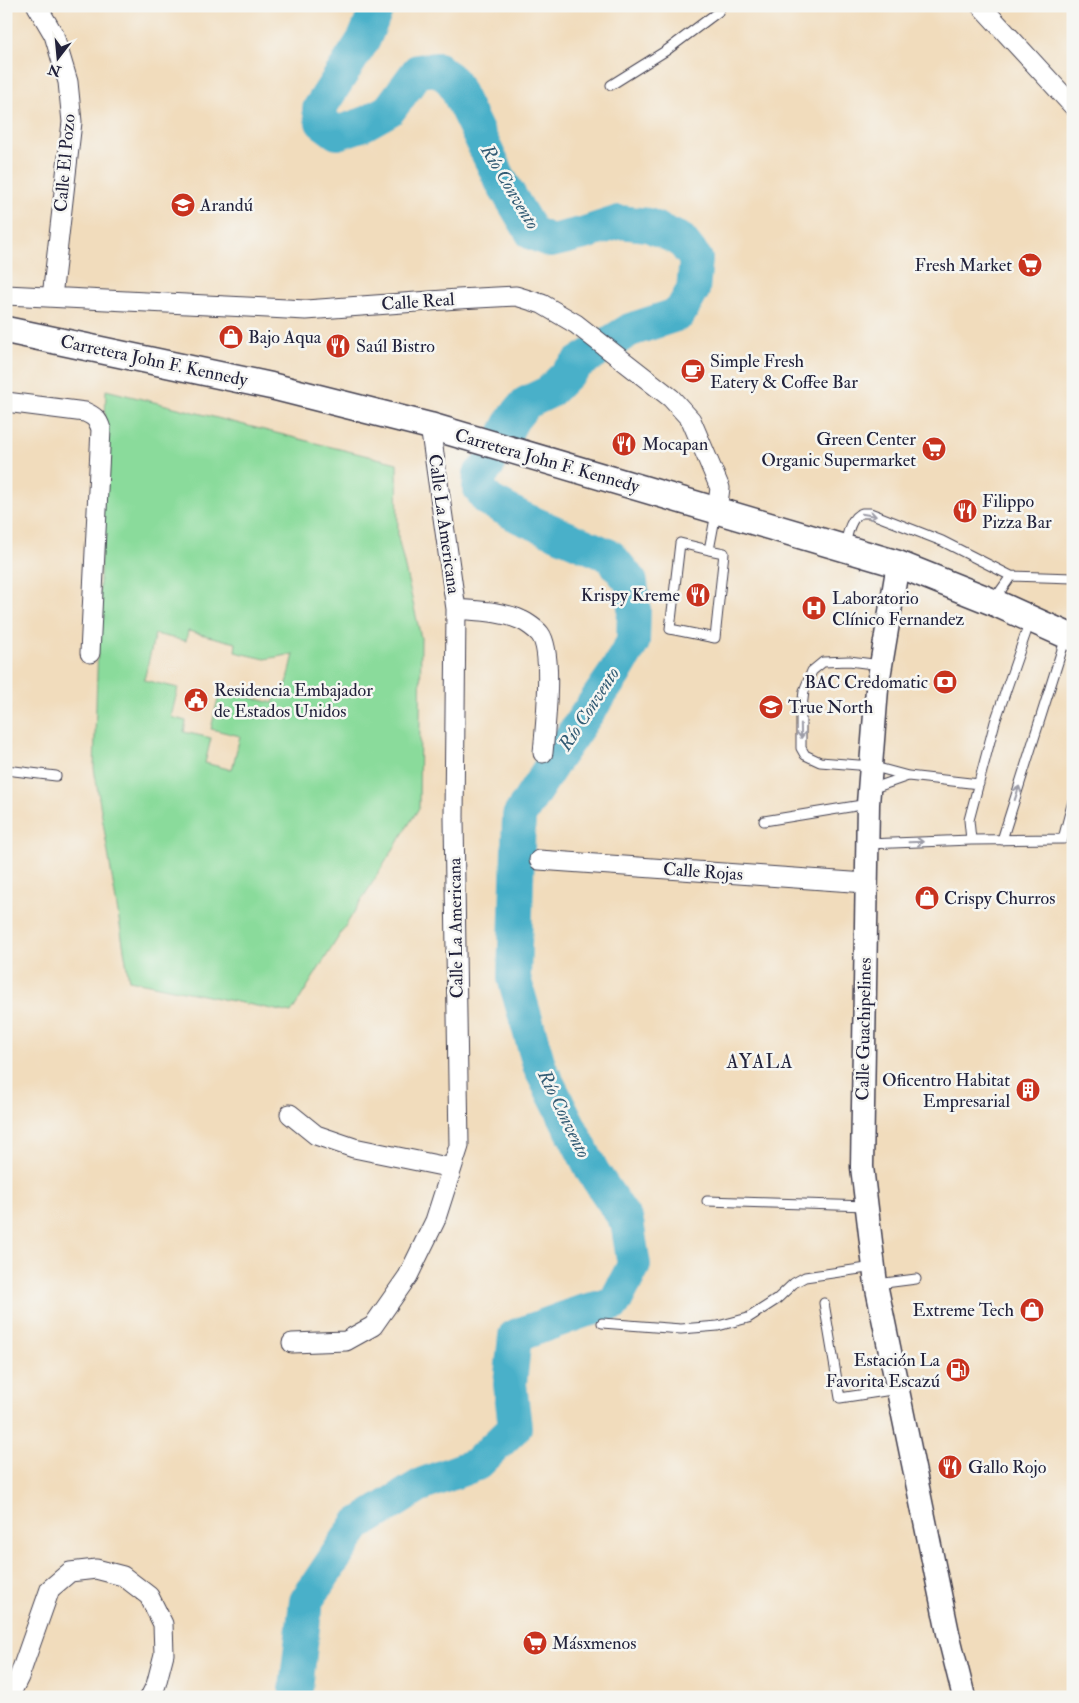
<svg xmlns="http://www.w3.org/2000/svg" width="1079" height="1703" font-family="'IM FELL Double Pica',serif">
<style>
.garden{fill:#8adb9b;stroke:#567e6b;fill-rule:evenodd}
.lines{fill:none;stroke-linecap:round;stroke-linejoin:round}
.river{stroke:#4ab0c9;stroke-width:34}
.service-casing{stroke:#413e4e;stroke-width:11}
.minor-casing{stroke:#413e4e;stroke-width:21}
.tertiary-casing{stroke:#413e4e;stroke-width:25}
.secondary-casing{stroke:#413e4e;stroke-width:29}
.service{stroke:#fff;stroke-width:9}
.minor{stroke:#fff;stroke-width:19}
.tertiary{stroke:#fff;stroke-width:22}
.secondary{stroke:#fff;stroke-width:26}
.oneway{stroke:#9c9ca7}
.labels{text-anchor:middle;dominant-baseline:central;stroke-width:5;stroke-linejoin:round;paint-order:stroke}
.street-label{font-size:18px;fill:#22223b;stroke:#f6f6f2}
.poi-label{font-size:18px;fill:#22223b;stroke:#f6f6f2;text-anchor:start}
.water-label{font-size:19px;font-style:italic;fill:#325b74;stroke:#f6f6f2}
.neighbourhood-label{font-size:19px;letter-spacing:1px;fill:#22223b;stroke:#f6f6f2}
</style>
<rect width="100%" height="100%" fill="#f6f6f2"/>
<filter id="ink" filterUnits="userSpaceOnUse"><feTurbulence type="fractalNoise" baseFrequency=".02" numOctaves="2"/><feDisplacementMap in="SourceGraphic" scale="10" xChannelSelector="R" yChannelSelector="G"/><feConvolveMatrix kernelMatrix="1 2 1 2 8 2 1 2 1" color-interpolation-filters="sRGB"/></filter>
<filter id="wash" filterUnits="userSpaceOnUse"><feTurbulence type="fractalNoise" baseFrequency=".0096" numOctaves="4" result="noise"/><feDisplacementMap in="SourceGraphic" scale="20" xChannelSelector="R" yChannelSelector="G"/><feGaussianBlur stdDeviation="1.12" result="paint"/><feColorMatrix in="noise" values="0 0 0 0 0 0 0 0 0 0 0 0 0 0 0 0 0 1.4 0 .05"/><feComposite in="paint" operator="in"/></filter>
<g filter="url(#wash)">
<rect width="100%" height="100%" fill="#f1dcbc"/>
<!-- garden -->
<path class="garden" d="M106,390C204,414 300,440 397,463L398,537L421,638L419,808L291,1013L129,980L94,768ZM188,631L236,643L235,652L265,659L294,654L284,696L276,694L273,703L220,690L211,729L240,736L232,770L205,763L211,738L184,732L186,721L171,717L178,688L144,680L155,634L186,641Z"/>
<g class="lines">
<!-- river -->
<path class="river" d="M378,6L364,39L319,109L322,122L337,133L364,124L389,110L418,71L438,69L453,82L501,181L532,233L551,241L585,233L619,222L648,225L681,240L696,259L693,290L679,314L630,330L578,363L549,392L526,403L513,419L505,434
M295,1697L306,1601L357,1525L423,1484L477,1464L515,1427L510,1384L515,1336L584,1311L614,1304L634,1265L627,1222L593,1172L540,1068L514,978L519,816L557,757L615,673L633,642L634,608L631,582L610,556L522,518L488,500L479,487L480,474L488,466"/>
</g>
</g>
<g filter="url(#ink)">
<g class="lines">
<defs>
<path id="service" d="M611,85L667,50L718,12L721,6
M845,546C847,536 850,516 862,513C862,513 869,513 870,513L942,541L1011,576
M709,550L724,553L715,638L670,629L680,543L709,550L716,513
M994,600L1011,576L1073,578
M881,665L849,661L823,662L812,671L804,691L801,716V748L805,755L820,762L871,766L908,776L979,784
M6,770L56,776
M871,789L908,776
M764,821L868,804
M971,840L969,820L995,722L1030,621
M1002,840L1066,637
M867,844L971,840L1063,839L1073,801
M707,1201L867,1206
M877,1284L916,1279
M824,1303L840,1398L898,1389
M602,1323L681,1329L718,1326L748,1318L776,1300L794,1283L805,1277L874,1267"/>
<path id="minor" d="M37,6L54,35L68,82L72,122L52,297
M981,6L1073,106
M6,295L306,310L458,299L516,296L542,304L576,324L671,398L691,420L720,488L717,511
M6,402L85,412C94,416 98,419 101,429L90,653
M456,609C477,611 502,611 521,620C526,622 536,629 540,634C554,652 545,729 543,753
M539,860L866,883
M290,1114L316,1135L354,1148L452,1168
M292,1343L346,1341L373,1326L408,1276L435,1221L459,1146L454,819L456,609L430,426
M9,1697L19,1677L50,1589L70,1572L96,1569L123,1576L149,1596L163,1624L164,1654L156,1685L150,1697"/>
<path id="tertiary" d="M898,564L877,689L868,804L862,1167L876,1284L948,1633L964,1697"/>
<path id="secondary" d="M6,330L271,386L430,426L898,564L993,602L1073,638"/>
</defs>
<!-- service casing -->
<use href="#service" class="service-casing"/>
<!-- minor casing -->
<use href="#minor" class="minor-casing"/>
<!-- tertiary casing -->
<use href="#tertiary" class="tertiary-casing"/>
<!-- secondary casing -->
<use href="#secondary" class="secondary-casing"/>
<!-- service -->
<use href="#service" class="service"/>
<!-- minor -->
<use href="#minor" class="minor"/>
<!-- tertiary -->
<use href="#tertiary" class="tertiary"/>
<!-- secondary -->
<use href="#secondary" class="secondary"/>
</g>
<!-- one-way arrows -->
<defs><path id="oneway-shaft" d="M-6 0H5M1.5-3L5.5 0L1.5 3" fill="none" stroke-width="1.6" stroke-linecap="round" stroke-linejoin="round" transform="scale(1.25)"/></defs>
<g class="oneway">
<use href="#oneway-shaft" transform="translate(869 515) rotate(10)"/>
<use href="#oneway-shaft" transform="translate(801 731) rotate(89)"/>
<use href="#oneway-shaft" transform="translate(1017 793) rotate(-72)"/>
<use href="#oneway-shaft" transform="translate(916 842) rotate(-2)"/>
</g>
</g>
<!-- icons -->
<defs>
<symbol id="school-disc" viewBox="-11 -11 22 22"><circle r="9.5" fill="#c8321e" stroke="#f6f6f2"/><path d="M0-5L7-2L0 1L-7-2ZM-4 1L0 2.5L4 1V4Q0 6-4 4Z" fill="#fff"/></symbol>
<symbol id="supermarket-disc" viewBox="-11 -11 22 22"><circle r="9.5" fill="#c8321e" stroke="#f6f6f2"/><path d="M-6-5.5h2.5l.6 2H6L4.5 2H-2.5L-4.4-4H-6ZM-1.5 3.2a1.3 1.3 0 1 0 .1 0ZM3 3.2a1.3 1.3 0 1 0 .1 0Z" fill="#fff"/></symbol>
<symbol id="shop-disc" viewBox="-11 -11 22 22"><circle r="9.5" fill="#c8321e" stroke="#f6f6f2"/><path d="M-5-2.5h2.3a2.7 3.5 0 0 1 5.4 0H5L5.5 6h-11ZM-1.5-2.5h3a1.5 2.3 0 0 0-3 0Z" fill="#fff"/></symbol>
<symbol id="restaurant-disc" viewBox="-11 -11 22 22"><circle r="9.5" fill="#c8321e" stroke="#f6f6f2"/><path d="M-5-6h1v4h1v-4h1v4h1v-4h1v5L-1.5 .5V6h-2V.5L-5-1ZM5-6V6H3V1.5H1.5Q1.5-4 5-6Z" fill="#fff"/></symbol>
<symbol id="cafe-disc" viewBox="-11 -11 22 22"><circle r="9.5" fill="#c8321e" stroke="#f6f6f2"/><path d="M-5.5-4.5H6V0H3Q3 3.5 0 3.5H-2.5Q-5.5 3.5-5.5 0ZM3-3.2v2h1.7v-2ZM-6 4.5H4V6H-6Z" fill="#fff"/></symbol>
<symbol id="hospital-disc" viewBox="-11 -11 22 22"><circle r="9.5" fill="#c8321e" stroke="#f6f6f2"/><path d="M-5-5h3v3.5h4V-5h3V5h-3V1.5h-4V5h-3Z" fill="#fff"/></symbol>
<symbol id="bank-disc" viewBox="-11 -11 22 22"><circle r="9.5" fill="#c8321e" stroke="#f6f6f2"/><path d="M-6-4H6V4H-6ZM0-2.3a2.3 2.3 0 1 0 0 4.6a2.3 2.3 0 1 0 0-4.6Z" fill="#fff"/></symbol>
<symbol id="civic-disc" viewBox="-11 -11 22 22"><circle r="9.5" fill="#c8321e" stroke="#f6f6f2"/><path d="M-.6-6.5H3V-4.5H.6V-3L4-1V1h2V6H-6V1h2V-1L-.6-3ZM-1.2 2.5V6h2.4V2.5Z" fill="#fff"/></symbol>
<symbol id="building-disc" viewBox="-11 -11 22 22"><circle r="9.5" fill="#c8321e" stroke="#f6f6f2"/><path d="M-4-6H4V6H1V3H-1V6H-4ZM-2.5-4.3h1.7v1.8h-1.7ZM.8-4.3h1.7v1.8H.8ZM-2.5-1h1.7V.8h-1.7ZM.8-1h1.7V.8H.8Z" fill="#fff"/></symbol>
<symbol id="fuel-disc" viewBox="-11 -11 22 22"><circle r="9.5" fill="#c8321e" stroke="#f6f6f2"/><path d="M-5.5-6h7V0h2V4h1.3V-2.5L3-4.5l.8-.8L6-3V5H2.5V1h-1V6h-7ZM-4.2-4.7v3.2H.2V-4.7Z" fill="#fff"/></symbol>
</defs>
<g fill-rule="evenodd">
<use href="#school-disc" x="169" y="191" width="28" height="28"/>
<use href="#supermarket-disc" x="1016" y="251" width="28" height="28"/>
<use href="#shop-disc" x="217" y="323" width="28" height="28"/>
<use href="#restaurant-disc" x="324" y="332" width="28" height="28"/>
<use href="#cafe-disc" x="679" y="357" width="28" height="28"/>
<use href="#restaurant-disc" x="610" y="430" width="28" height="28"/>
<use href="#supermarket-disc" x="920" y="435" width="28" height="28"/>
<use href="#restaurant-disc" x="951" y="497" width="28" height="28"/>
<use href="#restaurant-disc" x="684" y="581" width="28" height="28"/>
<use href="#hospital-disc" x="800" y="594" width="28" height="28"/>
<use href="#bank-disc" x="931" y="668" width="28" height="28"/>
<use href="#civic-disc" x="182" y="686" width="28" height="28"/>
<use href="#school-disc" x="757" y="693" width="28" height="28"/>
<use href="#shop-disc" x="913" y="884" width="28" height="28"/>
<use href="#building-disc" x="1014" y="1076" width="28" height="28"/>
<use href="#shop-disc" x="1018" y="1296" width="28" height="28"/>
<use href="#fuel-disc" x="944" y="1356" width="28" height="28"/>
<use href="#restaurant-disc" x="936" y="1453" width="28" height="28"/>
<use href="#supermarket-disc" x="521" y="1629" width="28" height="28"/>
</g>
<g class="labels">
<!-- street labels -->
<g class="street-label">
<text transform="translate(65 163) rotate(-85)">Calle El Pozo</text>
<text transform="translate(418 302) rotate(-4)">Calle Real</text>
<text transform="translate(154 361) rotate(12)">Carretera John F. Kennedy</text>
<text transform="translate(547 461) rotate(16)">Carretera John F. Kennedy</text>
<text transform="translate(444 524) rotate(82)">Calle La Americana</text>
<text transform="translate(703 872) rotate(4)">Calle Rojas</text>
<text transform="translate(456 928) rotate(-91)">Calle La Americana</text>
<text transform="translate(864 1029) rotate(-89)">Calle Guachipelines</text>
</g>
<!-- poi labels -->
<g class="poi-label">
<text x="200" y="205">Arandú</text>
<text x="1012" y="265" text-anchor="end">Fresh Market</text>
<text x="248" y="337">Bajo Aqua</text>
<text x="356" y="346">Saúl Bistro</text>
<text x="710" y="361">Simple Fresh<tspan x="710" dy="21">Eatery &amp; Coffee Bar</tspan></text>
<text x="916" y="439" text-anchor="end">Green Center<tspan x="916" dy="21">Organic Supermarket</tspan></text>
<text x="642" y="444">Mocapan</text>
<text x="982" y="501">Filippo<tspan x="982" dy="21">Pizza Bar</tspan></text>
<text x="680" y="595" text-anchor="end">Krispy Kreme</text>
<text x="832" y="598">Laboratorio<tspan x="832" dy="21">Clínico Fernandez</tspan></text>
<text x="928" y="682" text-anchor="end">BAC Credomatic</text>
<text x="214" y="690">Residencia Embajador<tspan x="214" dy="21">de Estados Unidos</tspan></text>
<text x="788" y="707">True North</text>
<text x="944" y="898">Crispy Churros</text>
<text x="1010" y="1080" text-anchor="end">Oficentro Habitat<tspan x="1010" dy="21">Empresarial</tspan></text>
<text x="1014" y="1310" text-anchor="end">Extreme Tech</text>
<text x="940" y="1360" text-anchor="end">Estación La<tspan x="940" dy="21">Favorita Escazú</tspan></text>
<text x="968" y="1467">Gallo Rojo</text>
<text x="552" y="1643">Másxmenos</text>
</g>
<!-- water labels -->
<g class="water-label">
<text transform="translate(510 187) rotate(59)">Río Convento</text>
<text transform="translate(589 709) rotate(-57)">Río Convento</text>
<text transform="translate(564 1114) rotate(64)">Río Convento</text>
</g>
<!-- neighbourhood labels -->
<g class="neighbourhood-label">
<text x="760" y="1062">AYALA</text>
</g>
</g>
<!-- margin -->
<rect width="1079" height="1703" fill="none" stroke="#f6f6f2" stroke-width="25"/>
<!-- north arrow -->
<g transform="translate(58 58) rotate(196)" stroke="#f6f6f2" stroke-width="4" paint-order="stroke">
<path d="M0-4L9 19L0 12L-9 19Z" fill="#22223b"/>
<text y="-8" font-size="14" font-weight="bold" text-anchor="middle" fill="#22223b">N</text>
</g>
</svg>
